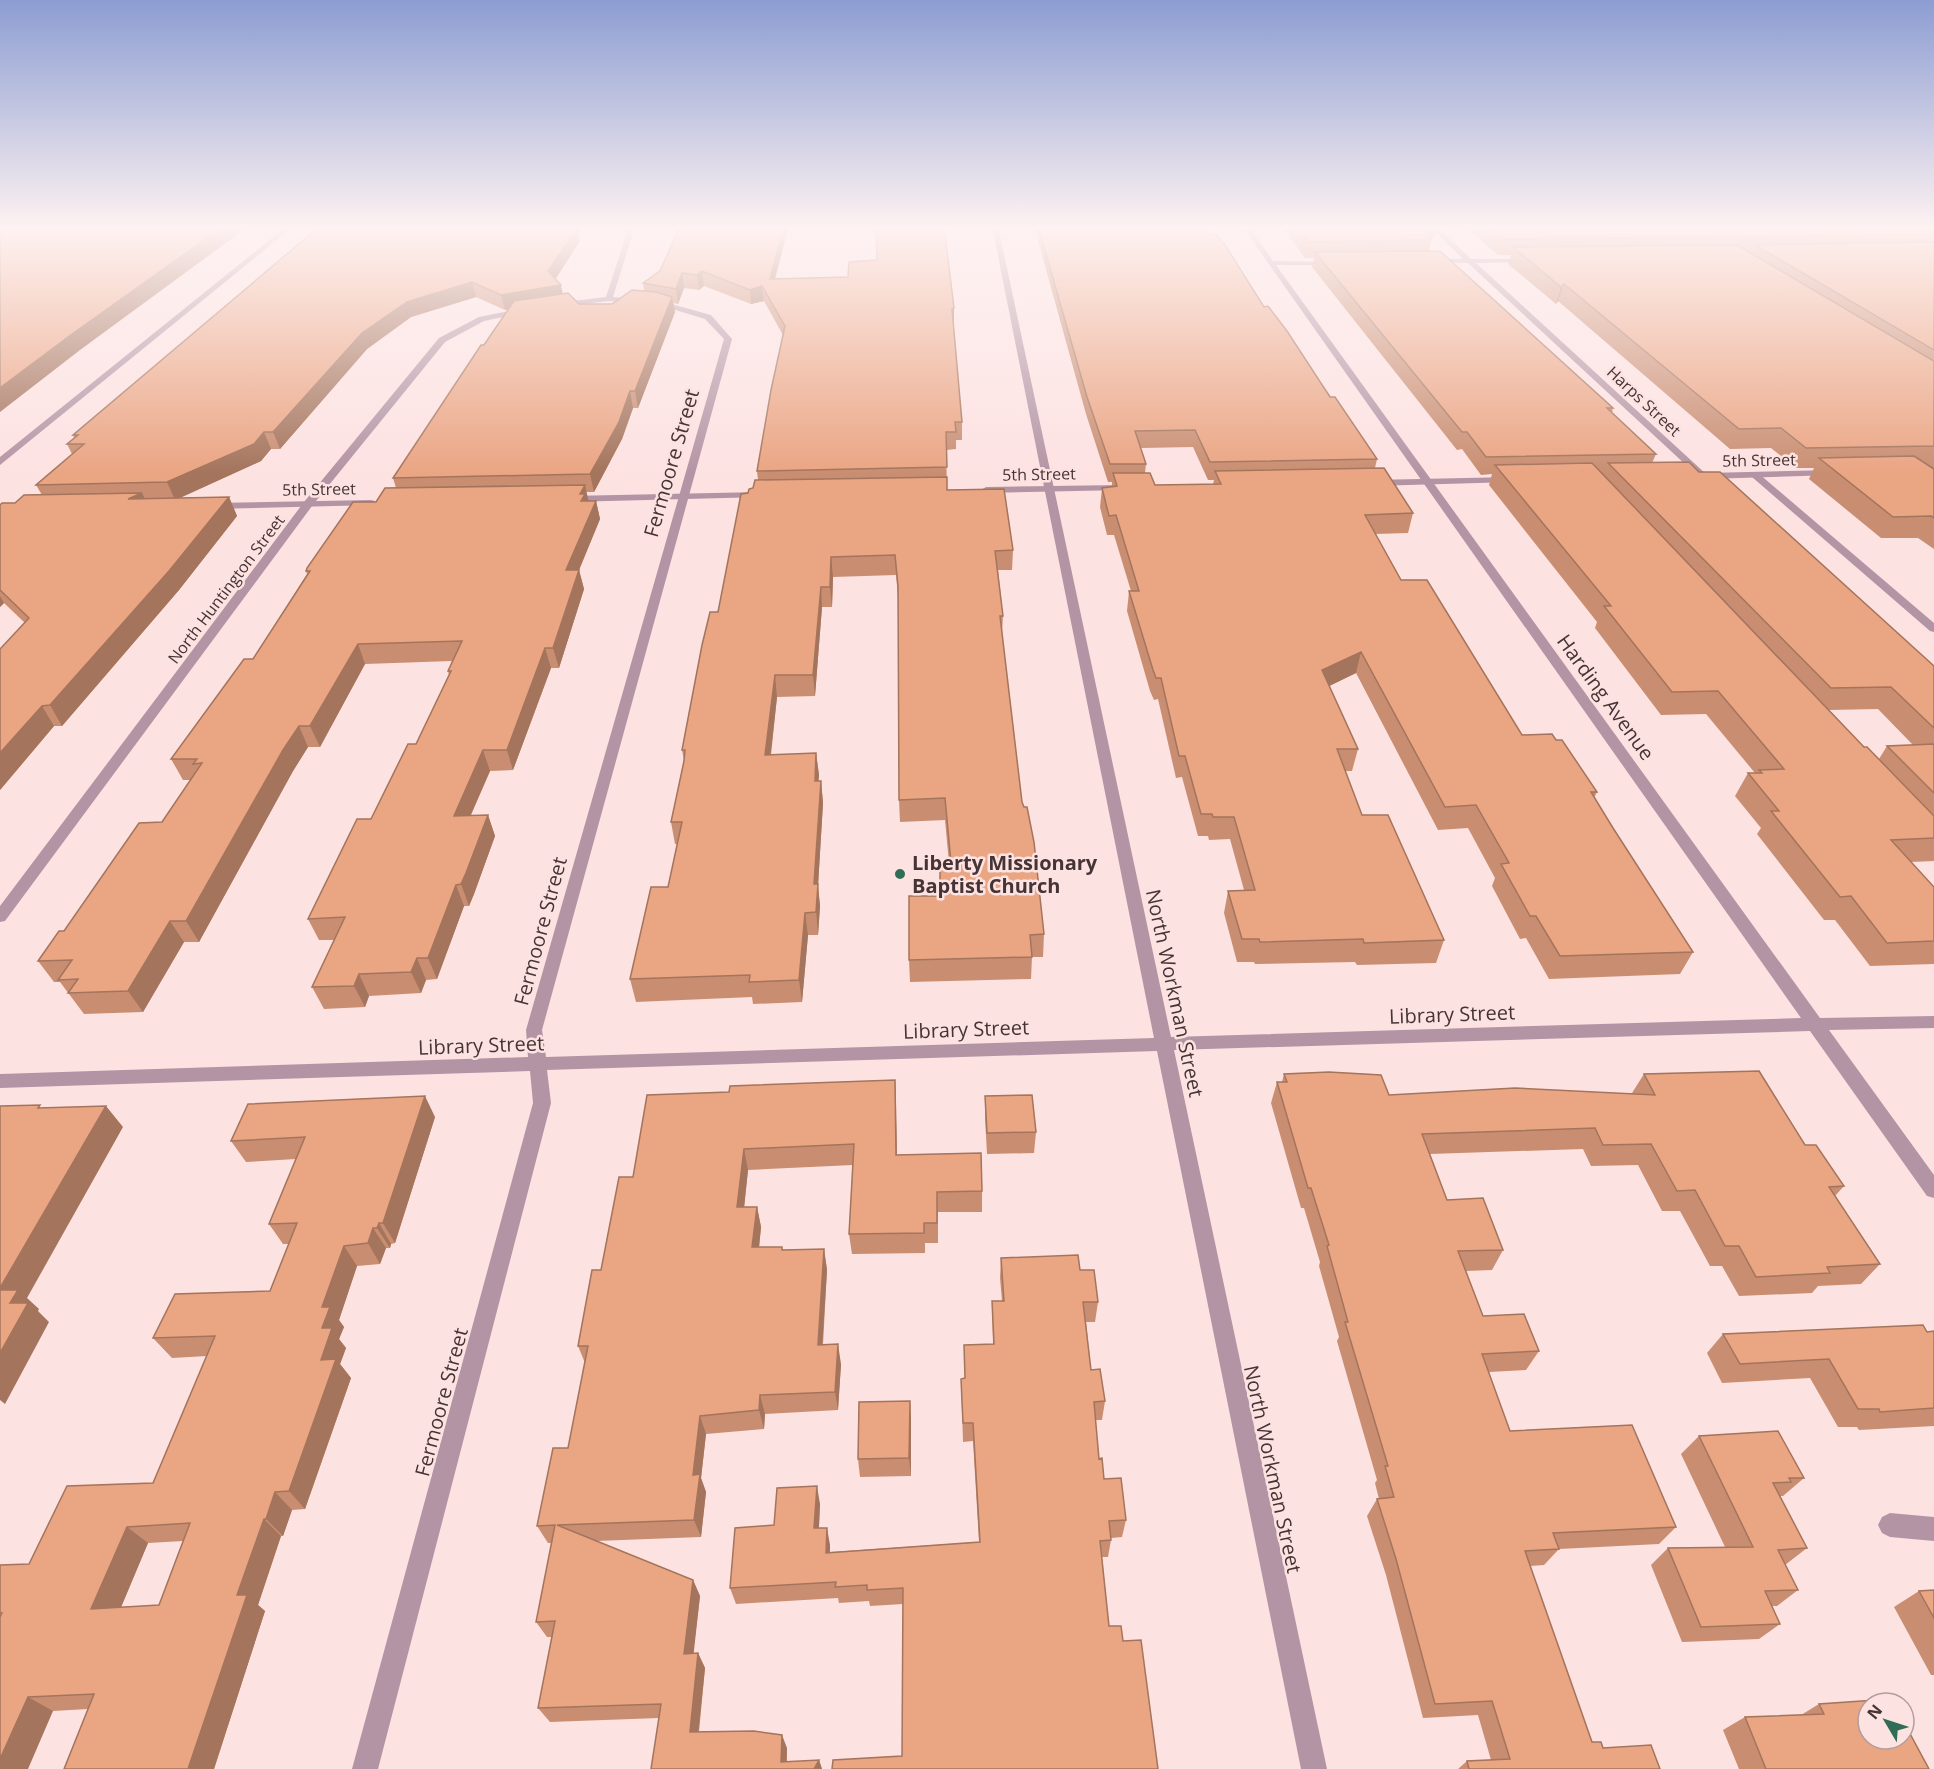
<svg xmlns="http://www.w3.org/2000/svg" width="1934" height="1769" font-family="'Open Sans',sans-serif">
<style>
.lines{fill:none;stroke-linecap:round;stroke-linejoin:round}
.service{fill:#b394a4;fill-rule:evenodd}
.minor{fill:#b394a4;fill-rule:evenodd}
.tertiary{fill:#b394a4;fill-rule:evenodd}
.wall{fill:#c98e71;fill-rule:evenodd}
.shaded-wall{fill:#a4745c}
.building{fill:#eaa583;stroke:#a4745c;stroke-width:1.5;fill-rule:evenodd}
.poi-dot{fill:#316c56;stroke:#fde2e2;stroke-width:2}
.labels{text-anchor:middle;dominant-baseline:central;stroke-width:5;stroke-linejoin:round;paint-order:stroke}
.far-street-label{font-size:16px;fill:#463435;stroke:#fde2e2}
.street-label{font-size:20px;fill:#463435;stroke:#fde2e2}
.poi-label{font-size:20px;font-weight:bold;fill:#463435;stroke:#fde2e2;text-anchor:start}
</style>
<rect width="100%" height="100%" fill="#fde2e2"/>
<g class="lines">
<!-- service -->
<path class="service" d="M1890,1513L1934,1517V1541L1890,1537L1882,1533L1878,1525L1882,1517Z"/>
<!-- minor -->
<path class="minor" d="M629,226H635L613,297L660,301L711,315L732,339L542,1030L546,1057L1154,1038L992,226H998L1171,1037L1801,1018L1242,226H1249L1273,261L1333,262L1331,265H1276L1820,1018L1934,1016V1028L1829,1030L1934,1175V1198L1927,1196L1810,1031L1174,1050L1327,1769H1301L1157,1051L547,1070L551,1103L378,1769H352L533,1103L530,1071L0,1088V1074L528,1057L526,1030L724,339L705,319L659,305L609,301L554,307L557,303L606,297Z
M1429,226H1436L1471,259H1531L1529,262L1476,263L1706,474V478H1700L1468,263L1431,262L1433,259H1463Z
M524,308H527V312L484,321L445,342L312,506L5,921L0,922V906L304,502L439,338L479,317Z
M1752,473H1758L1934,623V632L1930,631L1752,477Z"/>
<!-- tertiary -->
<path class="tertiary" d="M287,226H294L0,465V457Z
M1832,470L1837,473L1835,475L1706,479L1701,476L1706,473Z
M1511,477L1514,478V482L1373,486L1368,483L1373,480Z
M1121,485L1124,486V490L986,493L981,490L986,487Z
M761,492L765,493V497L569,502L564,499L569,496Z
M371,500L375,501V505L212,509L207,506L212,503Z"/>
</g>
<!-- wall -->
<path class="wall" d="M680,226H799V229H788L775,279L954,308V323L953,324L962,422V440H956V449L946,450L947,490L1013,550L1012,570H998L1003,616L1002,633L1022,802L1044,934L1043,957H1032L1031,979L910,982L909,960L940,896L949,863L945,820L900,822L899,800L898,597L896,575L833,577L832,607H822L815,696L777,697L771,755L816,753L819,775L818,781H821L823,803L818,886L820,906L818,935H808L802,1002L753,1004L752,997L636,1002L630,979L668,887L677,844H675L671,822L684,760L682,750L748,493L753,488L758,480L757,471L783,335L764,301L751,304L704,286L699,290L684,288L678,304L673,303L675,312L638,408H633L622,439L594,492H586L588,501H596L600,519L579,570L584,589L559,668H551L513,770L490,771L471,815H488L495,836L474,894L469,906H464L437,979L426,980L421,993L369,996L365,1007L324,1009L312,987L335,940H319L308,919L371,819L416,744L449,675L448,671L452,661L365,664L320,747H308L293,771L199,942H184L143,1012L84,1014L60,982H54L38,961L64,931L162,822L190,780H183L171,759L253,659L307,574L306,571L376,502L396,488L393,478L508,309L505,310L476,297L411,317L367,349L280,449H271L261,461L180,498L229,497L237,516L179,590L62,726H54L0,790L25,623L4,603L0,607V505L15,503L42,495L36,485L72,454L67,444L74,438L73,435L578,233L580,241L555,279L563,293L579,304H612L644,291L643,283L660,271Z
M1034,226H1205L1377,459L1375,468L1413,513L1408,533L1375,534L1401,580L1522,735L1597,792L1594,798L1693,952L1680,974L1549,979L1526,938L1520,939L1492,886L1495,878L1468,828L1438,830L1356,673L1329,686L1358,749L1352,771H1345L1362,815L1444,940L1436,963L1357,965L1355,962L1255,964L1254,962H1237L1224,913L1228,891L1244,890L1230,839L1209,840L1208,836H1198L1182,777L1176,778L1158,699L1154,700L1150,691L1127,611L1129,591H1131L1114,535H1107L1100,507L1102,488L1112,487V482H1108L1086,414ZM1193,447L1208,480H1214L1213,484L1155,485L1145,473L1146,464L1141,448Z
M1282,226H1438L1436,235L1431,240L1429,251L1613,408L1612,413L1656,454L1652,463L1699,472L1934,666V861L1911,862L1934,887V964L1870,966L1835,920H1824L1757,834L1761,828L1735,796L1748,773H1755L1706,714L1661,715L1595,628L1597,622L1489,485L1492,474L1481,475L1462,449L1457,450L1312,267L1314,258H1305ZM1878,709L1913,745L1887,746L1879,759L1864,747L1829,710Z
M1464,226H1934V549L1918,538H1881L1809,479L1814,468H1796L1771,448L1730,449L1558,301L1556,304L1508,264L1511,255H1498Z
M1284,1074L1389,1095L1632,1093L1644,1074L1805,1145L1844,1186L1835,1196L1880,1264L1861,1284L1818,1286L1812,1293L1739,1296L1722,1266H1710L1680,1211H1662L1638,1165L1591,1166L1583,1149L1430,1154L1447,1200L1503,1250L1492,1270L1466,1271L1483,1316L1539,1351L1526,1370L1489,1372L1510,1431L1676,1527L1659,1544L1559,1549L1544,1565L1530,1566L1592,1742L1603,1748L1660,1769H1458L1467,1761L1491,1760L1478,1715L1423,1718L1386,1575L1367,1516L1377,1499H1379L1375,1483L1377,1480L1337,1341L1339,1337L1319,1266L1320,1262L1304,1208H1301L1271,1103L1277,1082H1282Z
M895,1080L897,1155L982,1191V1212H938V1243H925V1253L852,1254L849,1234L853,1165L748,1170L744,1207H757L761,1227L759,1247L783,1250L824,1249L827,1270L823,1345L841,1364L838,1410L765,1414L764,1429L706,1434L701,1478L706,1492L701,1537L596,1541L693,1580L700,1596L693,1654L698,1653L705,1668L699,1732L787,1748V1762L819,1760L822,1769H651L659,1718L550,1722L538,1708L552,1637H547L536,1622L552,1543H548L537,1526L568,1448L585,1363L578,1346L601,1270L633,1177L729,1092Z
M985,1096L1036,1132L1034,1153L987,1154L985,1117Z
M435,1117L395,1243L391,1244L390,1248H386L380,1264L357,1266L339,1320L344,1327L339,1339L346,1348L340,1364L351,1378L305,1509L292,1510L283,1536H281L258,1605L265,1611L214,1769H64L88,1709L53,1711L0,1769V1565L29,1564L153,1483L207,1356L172,1358L153,1338L270,1291L289,1244H283L269,1224L296,1159L246,1162L231,1141ZM183,1541L159,1605L121,1607L148,1543Z
M1001,1258L1080,1270L1098,1302L1095,1322H1086L1091,1370L1105,1401L1102,1420H1095L1099,1459L1104,1479L1126,1520L1122,1537L1111,1538V1540L1108,1557H1102L1109,1626L1123,1641L902,1756L903,1604L870,1606L869,1601L839,1603L838,1598L736,1604L730,1588L774,1525L820,1504L819,1528L830,1545V1552L979,1542L973,1441L963,1442L961,1379L965,1378L964,1345L993,1344L992,1301H1002L1000,1278Z
M1934,1331V1426L1859,1430L1857,1427H1838L1810,1378L1722,1383L1707,1353L1723,1334Z
M910,1401L911,1419V1476L860,1477L858,1459Z
M1699,1436L1804,1478L1783,1496H1780L1807,1548L1785,1565L1798,1590L1777,1606H1772L1780,1624L1759,1639L1682,1642L1651,1565L1668,1548L1725,1547L1681,1454Z
M1934,1590V1675H1931L1894,1607L1919,1591Z
M1819,1704L1868,1739L1929,1769H1739L1723,1730L1745,1717L1801,1715Z"/>
<!-- shaded-wall -->
<path class="shaded-wall" d="M224,226H249L80,350L0,412V388L72,334Z
M570,226H583L578,233L580,241L551,286L548,271Z
M784,226H788V229L771,293L770,279Z
M1433,226H1438L1436,235L1431,240L1426,235Z
M702,271L704,286L699,290L697,275Z
M682,273L684,288L678,304L676,289Z
M472,282L476,297L411,317L367,349L280,449L273,432L362,333L407,302Z
M1564,284L1558,301L1556,304L1561,287Z
M561,285L564,300L505,310L501,295Z
M762,286L764,301L751,304L750,290Z
M672,297L675,312L638,408L635,391Z
M954,308V323L952,324V309Z
M630,391L633,408L622,439L594,492L590,474Z
M264,432L271,449L261,461L175,500L167,482Z
M585,485L589,503L586,520L580,494Z
M142,493L151,511L128,499Z
M229,497L237,516L179,590L62,726L50,705Z
M596,501L600,519L579,570L584,589L559,668L553,648L566,570Z
M831,557L833,577L832,607L830,587Z
M821,587L822,607L815,696L813,675Z
M0,596L4,603L0,607Z
M358,644L365,664L320,747L310,726Z
M545,648L551,668L513,770L507,750Z
M1361,652L1356,673L1317,692L1322,670Z
M775,675L777,697L768,777L765,755Z
M42,706L54,726L0,790V753Z
M299,726L308,747L293,771L199,942L186,921L283,750Z
M483,750L490,771L461,837L454,816Z
M816,753L819,775L817,803L815,781Z
M821,781L823,803L818,886L820,906L818,935L814,884Z
M488,815L495,836L474,894L469,906L461,884Z
M456,885L464,906L437,979L428,958Z
M805,913L808,935L802,1002L799,980Z
M170,921L184,942L143,1012L128,991Z
M417,958L426,980L421,993L411,972Z
M359,974L369,996L365,1007L354,986Z
M895,1080L896,1102L897,1176L896,1155Z
M425,1096L435,1117L395,1243L383,1223Z
M106,1106L123,1127L27,1298L39,1309L38,1311L49,1322L5,1404L0,1400V1353L10,1303L0,1292V1288Z
M744,1149L748,1170L742,1228L737,1207Z
M757,1207L761,1227L757,1268L752,1247Z
M379,1223L391,1244L390,1248L377,1228Z
M373,1228L386,1248L380,1264L368,1243Z
M344,1246L357,1266L339,1320L344,1327L339,1339L346,1348L340,1364L351,1378L305,1509L289,1491L321,1360L322,1307Z
M824,1249L827,1270L821,1364L818,1345Z
M838,1344L841,1364L838,1410L835,1392Z
M760,1395L765,1414L764,1429L759,1410Z
M910,1401L911,1419V1476L909,1458Z
M700,1416L706,1434L701,1478L706,1492L701,1537L694,1520L693,1475Z
M817,1486L820,1504L818,1545L814,1528Z
M275,1492L292,1510L283,1536L266,1519Z
M264,1519L281,1536L258,1605L265,1611L214,1769H188L237,1595Z
M127,1527L148,1543L114,1624L91,1609Z
M827,1528L830,1545V1569L826,1553Z
M693,1580L700,1596L692,1668L684,1654Z
M698,1653L705,1668L697,1745L690,1732Z
M28,1697L53,1711L28,1769H0V1759Z
M782,1735L787,1748L786,1769L781,1762Z
M819,1760L822,1769H814Z"/>
<!-- building -->
<path class="building" d="M0,226H224L72,334L0,388Z
M320,226H570L569,228H577L548,271L561,285L501,295L472,282L407,302L362,333L273,432H264L254,444L167,482L36,485L84,444H67L78,435H73Z
M680,226H784L770,279L848,277L849,262L877,260L876,226H944L954,308L952,309L962,422H955L956,432H946L947,467L757,471L771,390L785,326L762,286L750,290L702,271L697,275L682,273L676,289L643,283L660,271Z
M1038,226H1205L1210,233L1218,236L1227,248L1264,307L1268,306L1287,331L1330,397H1335L1377,459L1210,462L1195,430L1135,431L1146,464H1110L1087,397Z
M1296,226H1433L1426,235L1431,240L1308,242Z
M1487,226H1707L1724,237L1503,239Z
M1724,226H1934V234L1741,237Z
M1934,242V350L1755,245Z
M1737,245L1934,361V446L1806,448L1781,428L1739,429L1564,284L1561,287L1513,247Z
M1440,251L1613,408H1607L1656,454L1486,457L1467,432H1462L1315,252Z
M632,290L656,292L672,297L635,391H630L619,422L590,474L393,478L481,345H484L514,301L568,293L579,304H612Z
M1914,456L1934,469V518L1931,516L1893,517L1819,458Z
M1689,462L1699,472H1720L1934,666V728L1891,687L1831,688L1608,463Z
M1592,463L1864,747H1867L1934,816V838L1891,840L1934,887V941L1887,943L1851,896L1840,897L1771,811H1779L1748,773H1762L1759,770L1784,769L1718,691L1672,692L1604,606H1611L1495,465Z
M1384,468L1413,513L1365,515L1401,580H1427L1522,735L1552,734L1556,740H1562L1597,792H1591L1613,828L1693,952L1560,956L1536,916H1530L1501,864L1509,863L1476,805L1445,807L1361,652L1322,670L1358,749H1337L1362,815H1388L1444,940L1364,943L1363,939L1260,942L1259,939H1242L1228,891L1255,890L1234,817H1213L1212,814H1201L1185,756H1179L1161,678H1156L1153,670L1129,591H1139L1116,515L1109,516L1102,488L1117,486L1113,473H1150L1155,485L1221,484L1215,471Z
M947,477V490L1004,489L1013,550L995,551L1003,616H1000L1022,802L1024,807H1027L1034,842L1044,934L1030,935L1032,957L909,960V896H940V863H951L945,798L899,800L898,586L895,555L831,557L830,587H821L813,675H775L765,755L816,753L815,781H821L814,884H818L816,912L805,913L799,980L749,982L750,975L630,979L651,887H668L682,822H671L684,761L685,750H682L702,645L710,612H718L741,494L748,493L749,489L753,488L755,480Z
M585,485L580,494H585L581,501H596L566,570H579L553,648H545L507,750H483L454,816L488,815L466,873L461,884L456,885L428,958H417L411,972L359,974L354,986L312,987L345,917L308,919L357,819H371L408,744H416L451,671H448L462,641L358,644L310,726H299L283,750L186,921H170L128,991L68,993L78,979L58,980L72,960L38,961L59,931H64L139,823L162,822L202,763L193,764L197,759H171L244,659H253L310,571H306L307,568L353,502H376L385,488Z
M142,493L128,499L229,497L169,571L50,705L42,706L0,753V649L29,618L0,590V505L2,503H15L24,495Z
M1934,744V793L1887,746Z
M1759,1071L1805,1145H1816L1844,1186L1829,1187L1880,1264L1827,1267L1830,1273L1756,1277L1739,1246H1725L1695,1190L1677,1191L1651,1144L1603,1145L1595,1128L1422,1134L1447,1200L1483,1198L1503,1250L1458,1251L1483,1316L1524,1314L1539,1351L1482,1354L1510,1431L1632,1425L1676,1527L1553,1533L1559,1549L1525,1551L1592,1742H1601L1603,1748L1651,1745L1660,1769H1469L1467,1761L1510,1759L1492,1701L1435,1704L1396,1559L1377,1499L1394,1497L1385,1466H1388L1345,1322H1348L1327,1246L1329,1245L1311,1188H1308L1277,1082H1287L1284,1074L1329,1072L1381,1075L1389,1095L1515,1088L1655,1095L1644,1074Z
M895,1080L896,1155L981,1153L982,1191L937,1192V1223H924V1233L849,1234L854,1144L744,1149L737,1207H757L752,1247H782V1250L824,1249L818,1345L838,1344L835,1392L760,1395L759,1410L700,1416L693,1475L700,1474L694,1520L557,1525L693,1580L684,1654L698,1653L690,1732L754,1731L782,1735L781,1762L819,1760L814,1769H651L661,1704L538,1708L555,1621L536,1622L555,1525L537,1526L553,1448H568L588,1346H578L592,1270H601L619,1177H633L647,1095L729,1092L730,1086Z
M1032,1095L1036,1132L987,1133L985,1096Z
M425,1096L383,1223H379L377,1228H373L368,1243L344,1246L322,1307H330L322,1328H332L321,1360L336,1359L289,1491L275,1492L266,1519H264L237,1595H247L188,1769H64L94,1694L28,1697L0,1759V1617L2,1613H0V1565L29,1564L67,1486L153,1483L215,1336L153,1338L175,1294L270,1291L297,1223L269,1224L305,1137L231,1141L248,1104ZM190,1523L159,1605L91,1609L127,1527Z
M40,1105L38,1108L106,1106L0,1288V1106Z
M1078,1255L1080,1270H1094L1098,1302H1083L1091,1370L1100,1369L1105,1401L1094,1402L1099,1459L1102,1458L1104,1479L1121,1478L1126,1520L1109,1521L1111,1540L1100,1541L1109,1626H1121L1123,1641L1141,1640L1158,1769H832L833,1760L902,1756L903,1588L867,1590V1585L835,1587L836,1582L730,1588L735,1528L774,1525L777,1488L817,1486L814,1528H827L826,1553L980,1542L973,1423H963L961,1379L965,1378L964,1345L994,1344L992,1301H1004L1001,1258Z
M0,1290H18L10,1303H28L0,1353Z
M1923,1325L1927,1332L1934,1331V1408L1880,1412L1879,1409H1858L1829,1359L1740,1364L1723,1334Z
M910,1401L909,1458L858,1459L859,1402Z
M1778,1431L1804,1478H1789L1791,1482L1773,1483L1807,1548L1778,1550L1798,1590L1765,1591L1780,1624L1701,1627L1668,1548L1753,1547L1699,1436Z
M1934,1590V1618L1919,1591Z
M1876,1700L1878,1703H1868V1739H1904V1730H1908L1929,1769H1766L1745,1717L1824,1714L1819,1704Z"/>
<!-- sky -->
<linearGradient id="sky" x2="0" y2="1"><stop stop-color="#8c9dd2"/><stop offset="0.48" stop-color="#fef2f2"/><stop offset="1" stop-color="#fef2f2" stop-opacity="0"/></linearGradient>
<rect width="1934" height="474" fill="url(#sky)"/>
<!-- markers -->
<circle class="poi-dot" cx="900" cy="874" r="6"/>
<g class="labels">
<!-- far-street labels -->
<g class="far-street-label">
<text transform="translate(1644 401) rotate(43)">Harps Street</text>
<text transform="translate(1759 460) rotate(-1)">5th Street</text>
<text transform="translate(1039 474) rotate(-1)">5th Street</text>
<text transform="translate(319 489) rotate(-1)">5th Street</text>
<text transform="translate(226 589) rotate(-53)">North Huntington Street</text>
</g>
<!-- street labels -->
<g class="street-label">
<text transform="translate(671 463) rotate(-74)">Fermoore Street</text>
<text transform="translate(1606 697) rotate(54)">Harding Avenue</text>
<text transform="translate(540 931) rotate(-75)">Fermoore Street</text>
<text transform="translate(1175 993) rotate(78)">North Workman Street</text>
<text transform="translate(1452 1014) rotate(-2)">Library Street</text>
<text transform="translate(966 1029) rotate(-2)">Library Street</text>
<text transform="translate(481 1045) rotate(-2)">Library Street</text>
<text transform="translate(441 1402) rotate(-75)">Fermoore Street</text>
<text transform="translate(1273 1469) rotate(78)">North Workman Street</text>
</g>
<!-- poi labels -->
<g class="poi-label">
<text x="912" y="862">Liberty Missionary<tspan x="912" dy="23">Baptist Church</tspan></text>
</g>
</g>
<!-- north arrow -->
<g transform="translate(1886 1721) rotate(309)"><circle r="28" fill="#fde2e2" stroke="#b49c9d" stroke-width="1.5"/>
<path d="M0-4.5L10 22L0 15L-10 22Z" fill="#316c56"/>
<text y="-9" font-size="16" font-weight="bold" text-anchor="middle" fill="#463435">N</text>
</g>
</svg>
